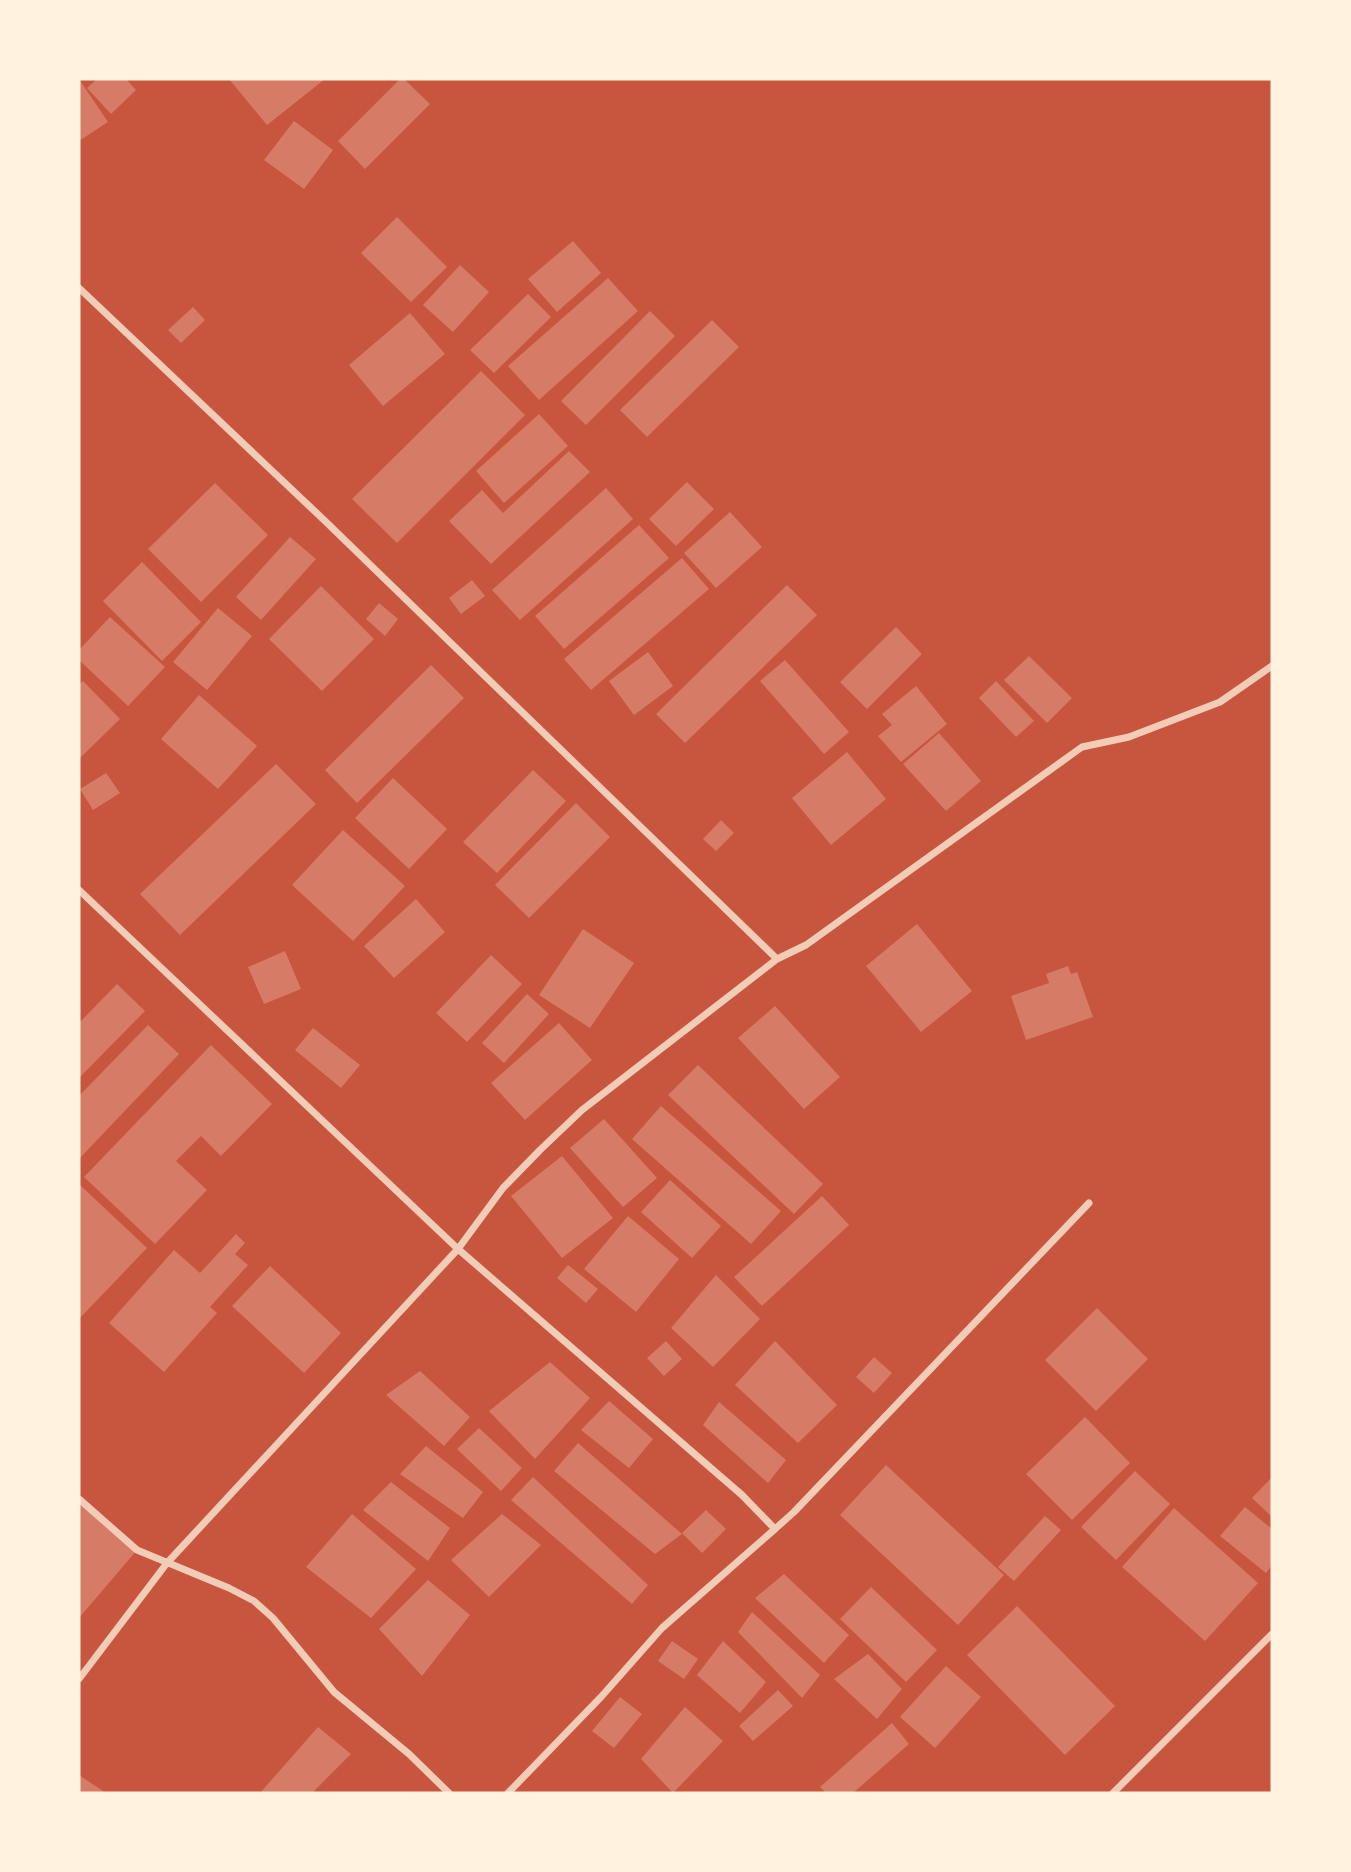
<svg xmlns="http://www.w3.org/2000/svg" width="1351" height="1872" font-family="Spectral,serif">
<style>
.building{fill:#d67c66}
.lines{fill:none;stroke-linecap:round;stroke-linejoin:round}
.minor{stroke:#f1ccb7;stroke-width:7}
</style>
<rect width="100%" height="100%" fill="#c8553d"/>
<!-- building -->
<path class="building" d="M79,79L108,122L79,141Z
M97,79H126L136,90L111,114L87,88Z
M229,79H325L267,125Z
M400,79H404L430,104L365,169L338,141Z
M294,121L333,150L304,189L264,160Z
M397,217L447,267L411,302L361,253Z
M573,241L601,273L557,312L528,279Z
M460,265L489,292L453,332L423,305Z
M608,278L638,311L539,400L508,366Z
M528,294L551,317L494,373L470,350Z
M193,307L205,320L181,343L168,330Z
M650,311L675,336L586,425L561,401Z
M410,313L445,354L383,406L349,365Z
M712,320L739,347L647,437L620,410Z
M481,371L525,415L397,543L352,499Z
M539,414L568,446L504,503L476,471Z
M569,451L590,472L491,564L449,521L482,490L503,513Z
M687,482L714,509L676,546L649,519Z
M215,483L268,535L201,602L148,549Z
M606,488L633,519L520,620L492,590Z
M730,512L762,547L716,588L684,553Z
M639,525L669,558L564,649L535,616Z
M290,537L316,559L261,620L236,597Z
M682,558L709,589L591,690L564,659Z
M142,562L201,622L162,661L103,601Z
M472,580L485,596L461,614L449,598Z
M787,585L817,615L685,743L656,714Z
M321,586L374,639L322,691L269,639Z
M379,603L398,619L385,636L366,619Z
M218,608L252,636L207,690L173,662Z
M110,617L165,667L128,706L79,660V650Z
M896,627L922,654L867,709L840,682Z
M648,652L673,686L634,715L609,681Z
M1029,656L1072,698L1047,723L1004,680Z
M785,660L849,732L824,754L760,681Z
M431,665L464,698L357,803L325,770Z
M83,681L120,719L79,759V685Z
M996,681L1034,721L1016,737L979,698Z
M916,686L947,724L901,762L878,736L892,725L882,714Z
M199,695L257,746L218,789L161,739Z
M939,733L981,781L946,811L903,764Z
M847,752L886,799L831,845L792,798Z
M276,764L316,804L180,935L140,894Z
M533,770L566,801L497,873L463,842Z
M106,773L120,793L93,810L80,789Z
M393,778L447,829L409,869L355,818Z
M576,803L610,837L529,918L495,885Z
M721,820L734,833L716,851L703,839Z
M343,830L405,886L353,941L292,885Z
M416,899L445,932L394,978L364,946Z
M917,924L972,991L921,1032L866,966Z
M583,929L634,963L590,1028L539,995Z
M285,951L301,989L264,1004L248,967Z
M491,955L522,984L467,1042L436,1013Z
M1068,966L1071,974L1077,972L1093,1017L1026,1040L1011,996L1049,983L1046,974Z
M117,984L145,1011L79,1078V1023Z
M527,994L549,1014L504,1063L482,1043Z
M775,1006L840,1077L804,1109L738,1038Z
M559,1023L592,1060L525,1120L491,1083Z
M148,1025L179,1054L79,1159V1096Z
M313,1028L360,1065L341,1088L295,1050Z
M211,1045L272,1104L221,1156L201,1136L176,1161L207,1190L155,1244L84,1177Z
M698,1065L823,1184L794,1214L668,1095Z
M661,1106L781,1211L751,1244L632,1139Z
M604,1119L657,1178L623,1207L570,1148Z
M562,1156L613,1218L562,1258L511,1196Z
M670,1180L721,1226L692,1258L641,1212Z
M79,1184L147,1248L79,1319Z
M822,1196L849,1225L762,1306L734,1277Z
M628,1216L679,1259L636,1312L584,1269Z
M236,1234L245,1243L235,1254L248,1265L210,1307L217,1313L164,1372L109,1323L174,1250L200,1273Z
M568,1265L598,1289L586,1303L557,1278Z
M270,1266L341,1333L304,1373L232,1306Z
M716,1275L760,1319L713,1367L671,1328Z
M1097,1308L1148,1359L1096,1411L1045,1360Z
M666,1341L682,1359L664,1376L647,1358Z
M775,1341L837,1405L798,1443L735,1385Z
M874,1357L892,1373L874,1393L856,1377Z
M550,1362L590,1398L535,1459L489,1411Z
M420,1371L470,1417L444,1446L386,1395Z
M609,1401L653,1439L629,1468L581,1430Z
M719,1402L786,1460L768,1483L703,1425Z
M1085,1417L1130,1463L1072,1520L1026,1474Z
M479,1428L522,1468L501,1491L457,1449Z
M578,1443L682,1534L655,1554L554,1471Z
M426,1446L483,1492L463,1518L400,1474Z
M886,1465L1004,1575L958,1625L840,1515Z
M1135,1471L1170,1504L1116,1560L1081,1527Z
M533,1477L648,1585L632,1604L511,1500Z
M1272,1477V1517L1252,1498Z
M391,1482L450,1528L428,1561L363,1510Z
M79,1502L137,1550L79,1618Z
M1245,1507L1272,1529V1565L1266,1573L1220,1536Z
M1174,1508L1258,1583L1205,1641L1122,1567Z
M706,1510L726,1529L702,1553L682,1533Z
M352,1514L416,1569L371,1618L306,1567Z
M502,1514L541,1545L489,1597L451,1560Z
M1045,1516L1061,1530L1014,1581L998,1567Z
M784,1574L849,1635L824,1663L755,1598Z
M428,1580L470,1615L422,1676L379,1629Z
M871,1587L937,1650L906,1682L840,1619Z
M1017,1606L1115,1706L1065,1755L967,1655Z
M752,1612L820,1675L802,1698L738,1632Z
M672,1641L698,1659L684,1679L658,1661Z
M723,1641L766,1682L740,1713L697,1675Z
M868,1654L902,1689L877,1719L834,1679Z
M946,1666L981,1697L935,1748L900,1717Z
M778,1690L793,1706L753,1741L739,1726Z
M620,1697L642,1714L614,1748L592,1731Z
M685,1707L723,1741L673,1793L641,1759Z
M892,1723L909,1744L853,1793H826L820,1787Z
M318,1727L351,1754L312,1793H260Z
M79,1775L106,1793H79Z"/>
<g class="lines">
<!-- minor -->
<path class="minor" d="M79,288L324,520L777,959
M79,890L458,1249L742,1495L775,1529L794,1512L1089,1203
M79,1499L137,1550L229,1588L254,1601L273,1618L334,1692L409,1754L449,1793
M79,1679L167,1563L458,1249L503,1188L540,1150L582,1110L777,959L806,945L1082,747L1129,737L1220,702L1272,666
M508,1793L601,1697L662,1628L775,1529
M1113,1793L1272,1634"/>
</g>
<!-- border -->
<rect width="1351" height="1872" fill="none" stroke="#fff3e0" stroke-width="161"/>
</svg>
